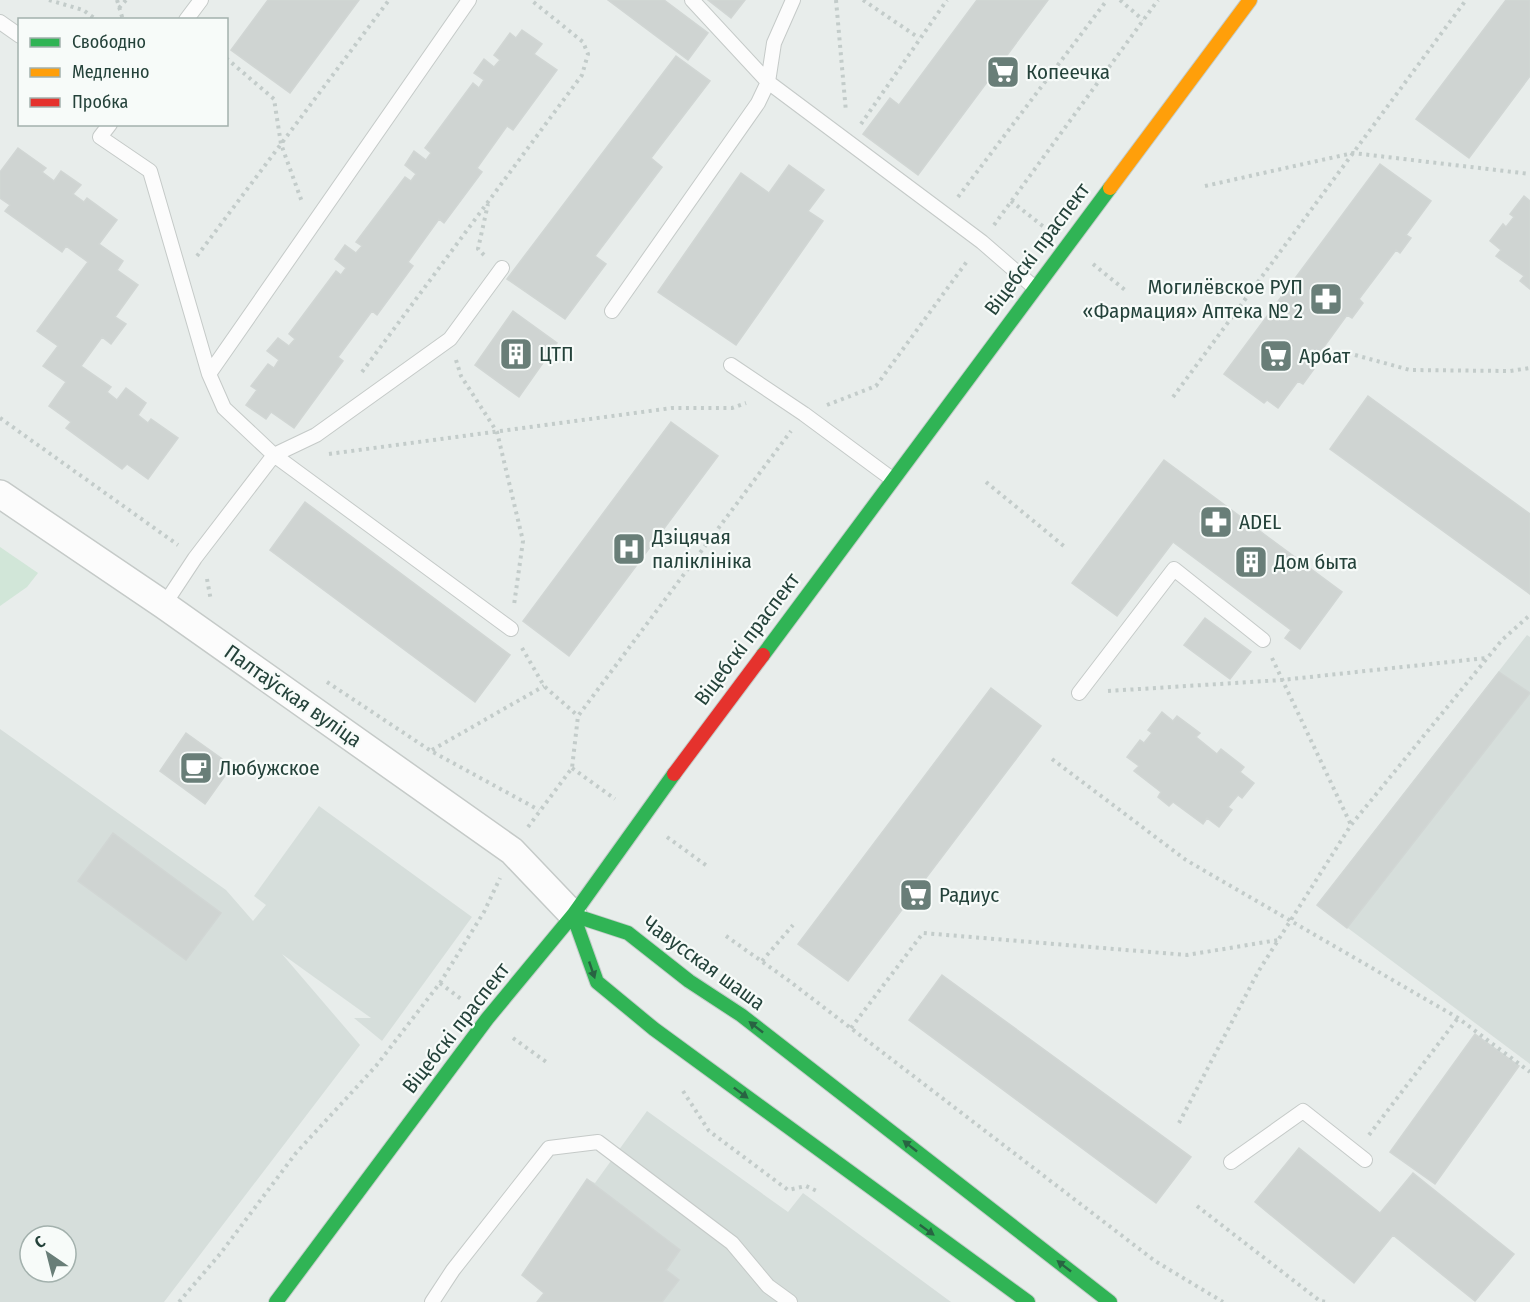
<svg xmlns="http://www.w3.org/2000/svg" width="1530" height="1302" font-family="'Fira Sans Condensed',sans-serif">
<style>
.built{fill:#d6dedb;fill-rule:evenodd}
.green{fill:#d1e6d8}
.building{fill:#cfd4d2;stroke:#d1d6d4;stroke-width:1.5}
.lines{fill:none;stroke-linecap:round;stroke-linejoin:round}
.lane-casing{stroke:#c5cac8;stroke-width:16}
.street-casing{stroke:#c5cac8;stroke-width:30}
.fast-casing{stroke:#c3ccc9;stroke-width:16}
.slow-casing{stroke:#c3ccc9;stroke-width:16}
.jam-casing{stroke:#c3ccc9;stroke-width:16}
.path{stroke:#c3ccca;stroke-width:4;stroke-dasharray:3 4.5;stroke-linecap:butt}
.lane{stroke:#fcfcfc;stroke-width:14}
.street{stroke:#fcfcfc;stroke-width:27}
.fast{stroke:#30b455;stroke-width:14}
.slow{stroke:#ff9f0a;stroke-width:14}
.jam{stroke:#e5322d;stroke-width:14}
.oneway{fill:#286442}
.labels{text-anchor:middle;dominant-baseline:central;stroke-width:4.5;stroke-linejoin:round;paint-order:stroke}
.poi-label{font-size:21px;fill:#24423a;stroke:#f7fbf9;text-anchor:start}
.street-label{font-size:21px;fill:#24423a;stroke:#f7fbf9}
</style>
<rect width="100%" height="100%" fill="#e8edeb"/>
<!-- built -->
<path class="built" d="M1527,635L1530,637V1064L1317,905Z
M0,729L226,890L253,921L266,905L254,896L319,806L472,917L382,1041L354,1018H371L282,954L360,1045L164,1302H0ZM30,1236H66V1272H30Z
M647,1111L788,1212L803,1193L951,1302H537L544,1293L522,1275L587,1179L595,1183Z"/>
<!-- green -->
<path class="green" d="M0,547L38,573L27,587L0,606Z"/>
<!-- building -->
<path class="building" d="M268,0H359L290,93L231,50Z
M608,0H664L708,33L688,60Z
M708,0H745L731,18Z
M977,0H1048L918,175L863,134L890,98L899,105Z
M1506,0H1530V76L1469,158L1416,119Z
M522,30L542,44L534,54L557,70L513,130L507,126L477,168L482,172L444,223L439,219L408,262L413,266L377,315L372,311L338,357L343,361L294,428L271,412L266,419L246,405L257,390L251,386L268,364L274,368L279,360L267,351L278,338L289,346L295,339L289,334L336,271L341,275L346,268L335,259L345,245L356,253L362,246L356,242L405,177L411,181L416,174L405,165L414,151L426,160L431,153L425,148L473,83L479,88L484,80L474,73L484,59L494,67L500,60L494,55L510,33L516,38Z
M676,56L710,81L651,158L662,167L595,256L606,264L565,319L507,279Z
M18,148L46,168L42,172L54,181L61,171L81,185L73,194L84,202L87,198L117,220L99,244L123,261L117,270L138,285L115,317L126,324L111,344L102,337L81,366L111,387L107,392L117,400L126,388L146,403L138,415L148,423L151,419L178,438L148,479L127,464L122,469L66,428L71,422L49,406L66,382L43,366L58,346L37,331L88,262L66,246L62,252L5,211L10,205L0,198V172Z
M1380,164L1431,201L1406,235L1411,238L1400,253L1396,250L1359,299L1363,303L1352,318L1347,315L1310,366L1314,369L1303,384L1298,381L1278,408L1267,400L1264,403L1224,374Z
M789,165L824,190L808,211L823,221L736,345L658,292L741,173L769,193Z
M1524,196L1530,201V289L1520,281L1524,276L1496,256L1501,250L1490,241L1503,224L1506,227L1514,217L1510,214Z
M513,311L557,343L519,397L475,365Z
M1368,396L1530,514V594L1330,449Z
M671,422L718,456L569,656L523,621Z
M1164,460L1342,592L1300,649L1285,638L1291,630L1173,542L1117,616L1072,583Z
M305,502L510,655L475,702L270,550Z
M1205,618L1251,652L1230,679L1184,645Z
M1499,672L1530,693L1347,928L1317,905Z
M991,688L1041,726L848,981L798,944Z
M1162,712L1173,721L1177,716L1200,733L1196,737L1217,754L1221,749L1244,767L1240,772L1254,783L1242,798L1238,795L1228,807L1232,810L1219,827L1207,818L1203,824L1173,802L1169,806L1158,797L1161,792L1134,771L1139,766L1127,757L1140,740L1144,743L1152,733L1148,730Z
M186,733L232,766L205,804L160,771Z
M113,833L221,913L186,960L78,881Z
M942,975L1191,1157L1156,1203L909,1020Z
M1475,1034L1519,1066L1435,1184L1390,1152Z
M1299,1148L1380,1213L1413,1173L1514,1254L1475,1301L1393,1235L1354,1283L1255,1202Z
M587,1179L680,1250L666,1270L679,1280L662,1302H537L544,1293L522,1275Z"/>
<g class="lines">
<defs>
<path id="lane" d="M793,0L774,43L768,82L982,242L1035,288
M186,20L201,0
M0,22L20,36
M110,124L100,137L150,171L209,374L224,408L274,455L316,435L450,339L502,268
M612,311L758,103L768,82L692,0
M731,365L804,414L892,479
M209,374L469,0
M164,605L195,558L274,455L511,629
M1079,693L1174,569L1263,640
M1231,1162L1303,1111L1365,1160
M432,1302L453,1270L549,1148L598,1142L732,1243L768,1286L790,1302"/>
<path id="street" d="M0,494L164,605L512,851L573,915"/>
<path id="fast" d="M763,655L1110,188
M573,915L628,933L689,981L741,1015L1110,1302
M573,915L597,982L654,1029L1028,1302
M276,1302L487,1019L573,915L674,774"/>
<path id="slow" d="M1110,188L1250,0"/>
<path id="jam" d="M674,774L763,655"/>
</defs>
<!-- lane casing -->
<use href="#lane" class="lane-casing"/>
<!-- street casing -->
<use href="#street" class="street-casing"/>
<!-- fast casing -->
<use href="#fast" class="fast-casing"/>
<!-- slow casing -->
<use href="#slow" class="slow-casing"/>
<!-- jam casing -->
<use href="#jam" class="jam-casing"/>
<!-- path -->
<path class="path" d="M49,0L83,10L97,20
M117,0L123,20
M836,0L846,112
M863,0L919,38
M1120,0L1143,20
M119,8L126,0
M226,58L274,99L281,144L302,202
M861,124L947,0
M1205,186L1353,153L1530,174
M958,197L1107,0
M1011,201L1044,227
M994,225L1158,0
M484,255L478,249L488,204
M197,256L389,0
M1093,264L1125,290
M1355,355L1410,370L1510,371L1530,368
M456,360L461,376L497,432L523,541L514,605
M362,372L582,75L588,54L583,42L531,0
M1173,397L1466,0
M827,405L876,386L968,260
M0,418L178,545
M329,454L672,408H732L746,403
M986,482L1065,547
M207,579L211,601
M522,648L544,686L578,716
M1272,658L1351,825
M327,682L431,751L539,810
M1108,691L1282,680L1486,658
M432,750L544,686
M1052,759L1186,860L1458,1018L1530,1072
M572,768L615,799
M528,827L572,768L578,716L791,431
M667,837L707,866
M726,936L788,980L1155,1261L1223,1302
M762,961L793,925
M440,983L461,999
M851,1028L923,933L1187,955L1278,940
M513,1038L549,1064
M683,1091L709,1131L788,1190L806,1186L819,1192
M1179,1123L1258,972L1351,825L1502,640L1530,615
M1369,1135L1458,1018
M1197,1206L1320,1301L1326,1302
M179,1302L220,1254L296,1153L376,1066L440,983L484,912L500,878"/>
<!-- lane -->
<use href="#lane" class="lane"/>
<!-- street -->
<use href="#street" class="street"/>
<!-- fast -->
<use href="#fast" class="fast"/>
<!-- slow -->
<use href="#slow" class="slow"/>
<!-- jam -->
<use href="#jam" class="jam"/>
</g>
<!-- one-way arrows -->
<defs><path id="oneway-solid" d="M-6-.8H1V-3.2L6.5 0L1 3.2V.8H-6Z" transform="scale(1.5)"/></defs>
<g class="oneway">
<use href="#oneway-solid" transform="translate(592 970) rotate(71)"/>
<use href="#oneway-solid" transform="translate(756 1027) rotate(-142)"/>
<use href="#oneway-solid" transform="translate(741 1093) rotate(37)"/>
<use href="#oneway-solid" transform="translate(910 1146) rotate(-142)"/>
<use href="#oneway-solid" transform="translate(927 1230) rotate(36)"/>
<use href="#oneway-solid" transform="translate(1064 1266) rotate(-142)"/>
</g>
<!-- icons -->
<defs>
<symbol id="supermarket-square" viewBox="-11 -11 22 22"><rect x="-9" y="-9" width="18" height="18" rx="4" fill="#697e78" stroke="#f7fbf9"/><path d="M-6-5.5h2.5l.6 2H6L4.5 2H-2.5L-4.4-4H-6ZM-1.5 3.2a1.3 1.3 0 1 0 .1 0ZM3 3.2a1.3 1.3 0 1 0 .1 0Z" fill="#fff"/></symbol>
<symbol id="pharmacy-square" viewBox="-11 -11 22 22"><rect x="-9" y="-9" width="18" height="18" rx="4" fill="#697e78" stroke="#f7fbf9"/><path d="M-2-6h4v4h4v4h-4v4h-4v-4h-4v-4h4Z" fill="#fff"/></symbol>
<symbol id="building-square" viewBox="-11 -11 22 22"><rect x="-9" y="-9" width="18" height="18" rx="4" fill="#697e78" stroke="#f7fbf9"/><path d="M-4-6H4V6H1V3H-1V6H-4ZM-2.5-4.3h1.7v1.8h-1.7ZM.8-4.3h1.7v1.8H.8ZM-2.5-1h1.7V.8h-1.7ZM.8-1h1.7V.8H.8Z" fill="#fff"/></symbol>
<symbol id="hospital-square" viewBox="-11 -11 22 22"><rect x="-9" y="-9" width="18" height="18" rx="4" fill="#697e78" stroke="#f7fbf9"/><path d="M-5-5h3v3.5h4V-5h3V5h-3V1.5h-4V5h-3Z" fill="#fff"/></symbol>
<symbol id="cafe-square" viewBox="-11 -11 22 22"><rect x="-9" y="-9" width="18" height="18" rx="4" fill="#697e78" stroke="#f7fbf9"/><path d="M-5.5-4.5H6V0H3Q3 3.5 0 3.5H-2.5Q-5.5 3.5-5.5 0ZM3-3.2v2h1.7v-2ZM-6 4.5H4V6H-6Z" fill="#fff"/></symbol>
</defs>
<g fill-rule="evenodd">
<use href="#supermarket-square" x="984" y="53" width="38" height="38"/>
<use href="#pharmacy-square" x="1307" y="280" width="38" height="38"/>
<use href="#building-square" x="497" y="335" width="38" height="38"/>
<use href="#supermarket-square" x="1257" y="337" width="38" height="38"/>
<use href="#pharmacy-square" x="1197" y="503" width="38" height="38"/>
<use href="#hospital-square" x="610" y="530" width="38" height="38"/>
<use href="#building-square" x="1232" y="543" width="38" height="38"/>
<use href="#cafe-square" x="177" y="749" width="38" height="38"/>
<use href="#supermarket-square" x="897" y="876" width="38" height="38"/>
</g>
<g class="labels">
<!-- poi labels -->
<g class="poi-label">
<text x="1026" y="72">Копеечка</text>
<text x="1303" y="287" text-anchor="end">Могилёвское РУП<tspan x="1303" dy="24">«Фармация» Аптека № 2</tspan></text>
<text x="539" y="354">ЦТП</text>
<text x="1299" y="356">Арбат</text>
<text x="1239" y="522">ADEL</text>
<text x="652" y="537">Дзіцячая<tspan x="652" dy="24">паліклініка</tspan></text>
<text x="1274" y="562">Дом быта</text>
<text x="219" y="768">Любужское</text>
<text x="939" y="895">Радиус</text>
</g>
<!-- street labels -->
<g class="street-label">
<text transform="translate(1037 249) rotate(-53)">Віцебскі праспект</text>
<text transform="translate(747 639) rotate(-53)">Віцебскі праспект</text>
<text transform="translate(293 696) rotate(35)">Палтаўская вуліца</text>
<text transform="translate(704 963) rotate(36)">Чавусская шаша</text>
<text transform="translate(456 1028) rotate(-52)">Віцебскі праспект</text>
</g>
</g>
<!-- legend -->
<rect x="18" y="18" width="210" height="108" fill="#f7fbf9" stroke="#a3b1ad" stroke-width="1.5"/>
<rect x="30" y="38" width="30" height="9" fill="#30b455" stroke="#a3b1ad" stroke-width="1.5"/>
<text x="72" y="48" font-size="18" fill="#24423a">Свободно</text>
<rect x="30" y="68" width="30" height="9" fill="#ff9f0a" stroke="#a3b1ad" stroke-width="1.5"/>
<text x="72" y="78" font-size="18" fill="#24423a">Медленно</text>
<rect x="30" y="98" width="30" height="9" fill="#e5322d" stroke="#a3b1ad" stroke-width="1.5"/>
<text x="72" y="108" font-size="18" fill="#24423a">Пробка</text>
<!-- north arrow -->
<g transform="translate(48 1254) rotate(325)"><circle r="28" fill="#f7fbf9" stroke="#a3b1ad" stroke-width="1.5"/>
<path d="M0-4.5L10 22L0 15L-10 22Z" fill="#697e78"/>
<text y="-9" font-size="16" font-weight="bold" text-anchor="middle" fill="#24423a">С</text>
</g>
</svg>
